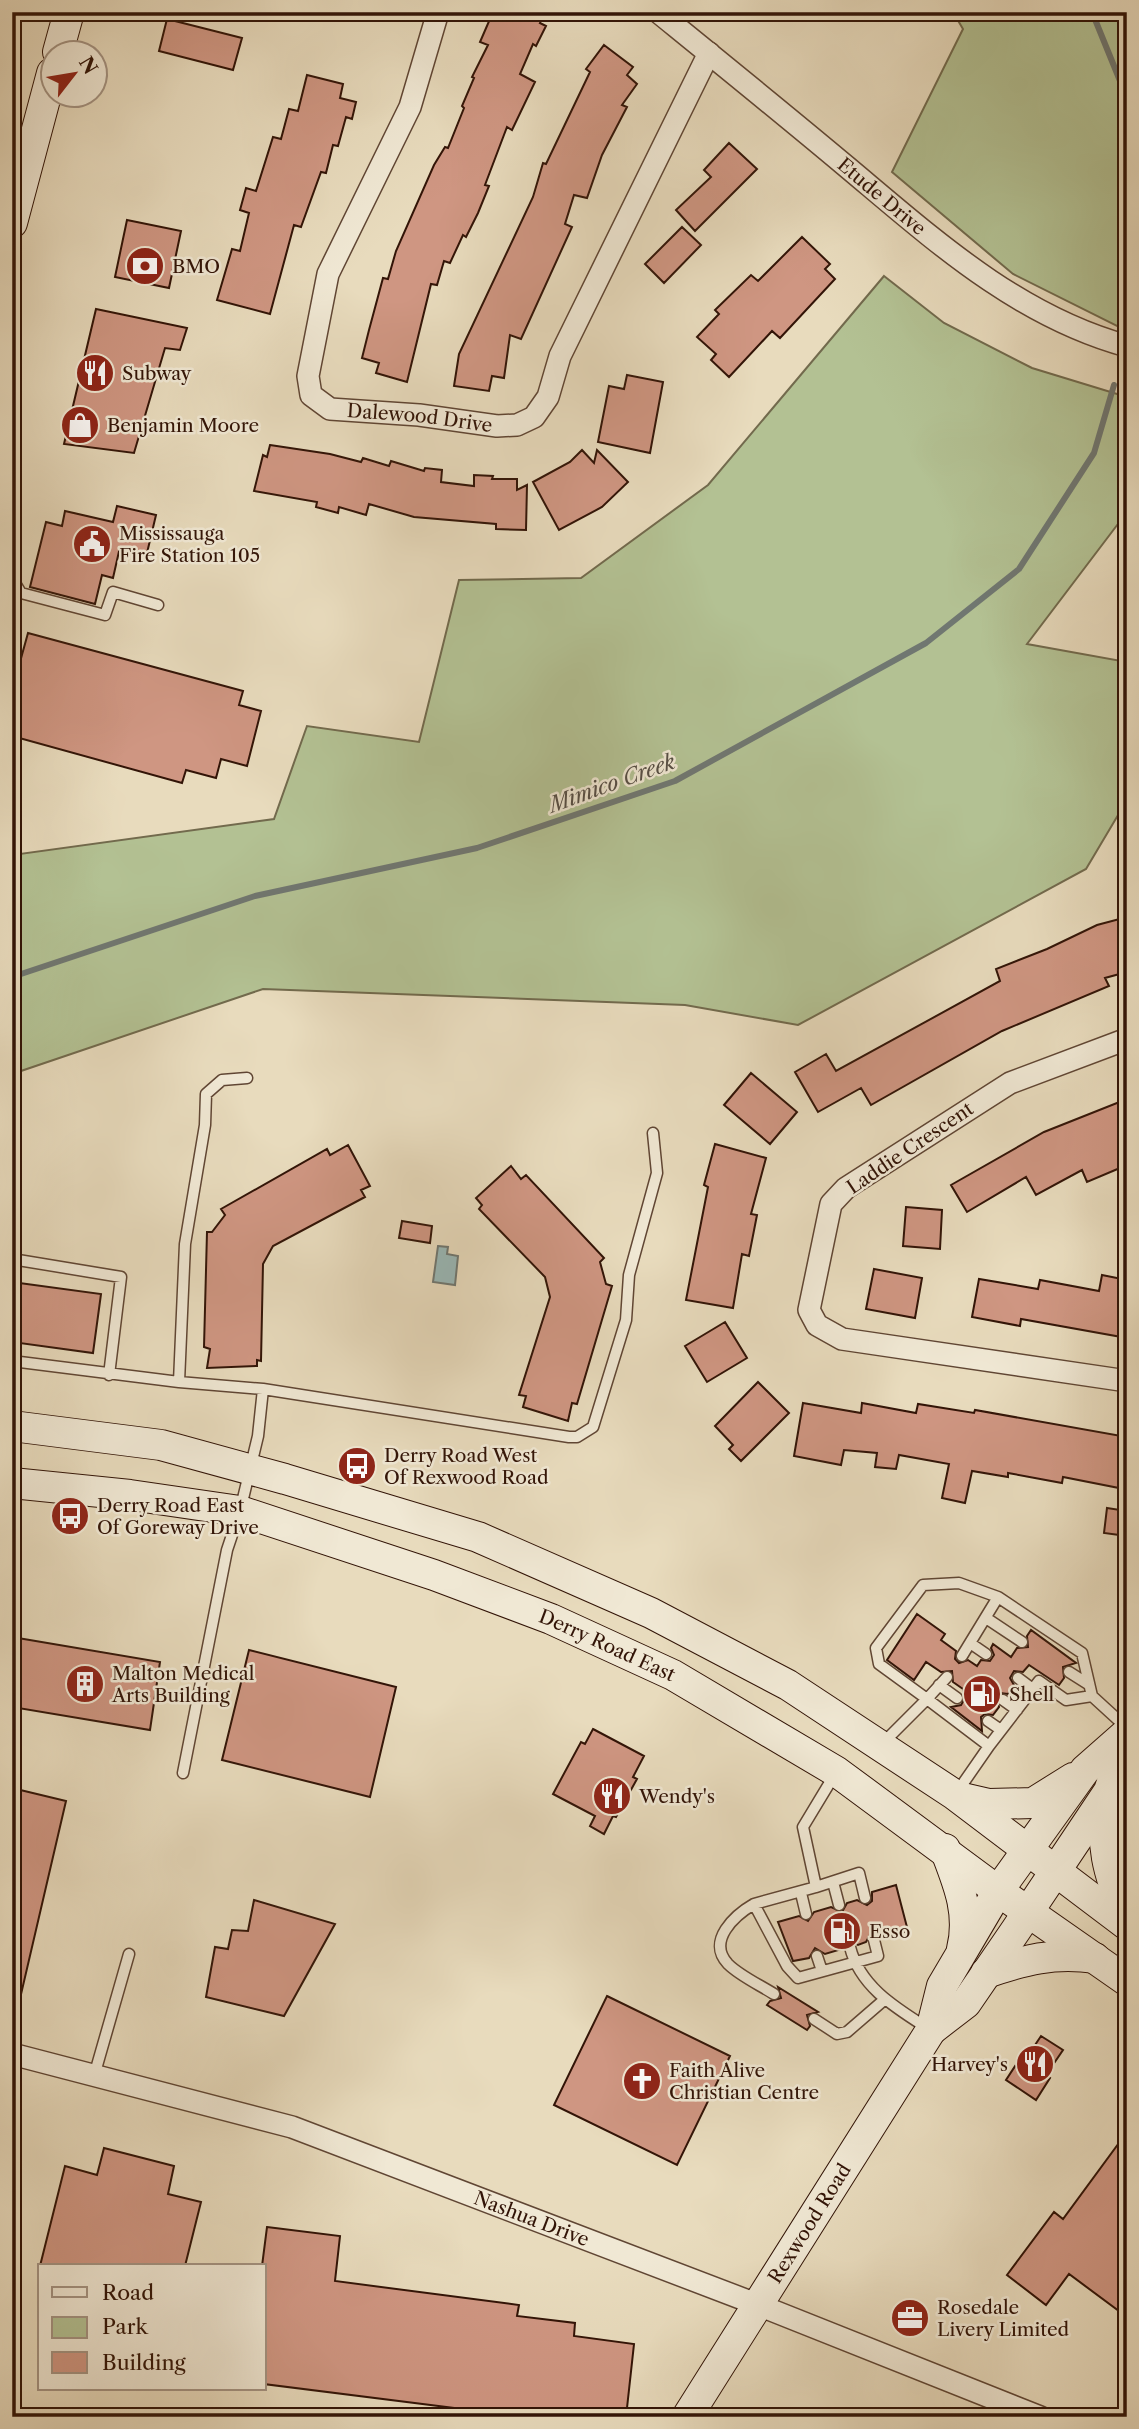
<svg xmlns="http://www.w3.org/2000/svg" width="1139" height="2429" font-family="'Libre Caslon Text',serif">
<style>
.green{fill:#b3c193;stroke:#726a4d;stroke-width:2}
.water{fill:#99b9b8;stroke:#707771;stroke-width:2}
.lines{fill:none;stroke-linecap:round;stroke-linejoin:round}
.stream{stroke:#707771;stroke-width:6}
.building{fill:#cf9682;stroke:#321407;stroke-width:2}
.lane-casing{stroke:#604634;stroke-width:13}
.street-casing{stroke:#604634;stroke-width:24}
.secondary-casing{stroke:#321407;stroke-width:32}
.lane{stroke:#f0e8d4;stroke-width:10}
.street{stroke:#f0e8d4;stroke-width:21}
.secondary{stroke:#f0e8d4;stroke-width:30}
.labels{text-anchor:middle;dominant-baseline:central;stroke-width:5;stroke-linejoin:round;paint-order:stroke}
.street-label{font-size:19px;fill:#321407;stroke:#f0e8d4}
.poi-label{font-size:19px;fill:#321407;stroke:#f0e8d4;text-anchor:start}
.water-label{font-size:21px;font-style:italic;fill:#564e45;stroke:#f0e8d4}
</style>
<rect width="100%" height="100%" fill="#e8dbbd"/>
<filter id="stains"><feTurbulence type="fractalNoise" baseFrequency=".00286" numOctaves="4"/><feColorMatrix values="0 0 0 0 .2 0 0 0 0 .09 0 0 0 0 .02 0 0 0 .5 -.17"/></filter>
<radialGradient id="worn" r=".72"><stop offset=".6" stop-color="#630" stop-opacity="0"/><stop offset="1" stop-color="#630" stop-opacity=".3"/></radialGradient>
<!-- green -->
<path class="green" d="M953,12H1127V331L1013,274L892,172L963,29Z
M884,276L944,323L1032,368L1127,397V512L1027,644L1127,662V800L1086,869L798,1025L685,1005L263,989L12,1074V855L274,819L307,726L419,742L459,580L581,578L708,485Z"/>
<!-- water -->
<path class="water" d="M438,1246L448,1247L447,1254L458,1256L455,1285L433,1282Z"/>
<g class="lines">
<!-- stream -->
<path class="stream" d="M1092,12L1127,98
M12,977L255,896L477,848L675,781L926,643L1019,569L1094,453L1114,385"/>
</g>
<!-- building -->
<path class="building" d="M493,12H547L540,23L546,26L536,46L533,44L520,74L535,82L512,130L507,127L485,185L489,186L478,213L466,237L463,235L450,263L444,261L437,285L431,284L407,382L376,373L379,363L362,358L369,330L383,278L388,279L396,251L434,165L445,147L448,148L464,108L462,106L474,78L472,77L488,45L480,42Z
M167,19L242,38L233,70L159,51Z
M604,45L633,67L627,75L637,84L622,105L627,107L602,155L587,198L574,195L565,224L572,227L521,339L510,335L504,378L492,376L489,391L454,386L459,354L533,197L543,163L546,164L590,72L586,69Z
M307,75L343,84L340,98L356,102L352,119L346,117L338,146L333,145L326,173L321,172L301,227L294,225L270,314L217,300L232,249L240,251L249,213L240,210L246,188L256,191L273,137L281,139L289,109L298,111Z
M729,143L757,169L695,231L676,210L711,177L704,170Z
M127,220L181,231L169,288L115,277Z
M682,227L701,245L664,283L645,264Z
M802,237L830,264L825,269L835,279L780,338L772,331L729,377L711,360L716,354L697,337L719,314L715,310L751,275L758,281Z
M96,309L187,328L180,350L165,348L134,453L64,444Z
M627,375L663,382L650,453L598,442L609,386L624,389Z
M270,445L330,454L361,462L363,458L389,466L391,461L424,471L425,468L442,470L441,482L474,486V475L493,476L492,479H517V490L527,485L526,530L496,529V524L414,517L369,504L366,515L339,507L338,513L316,507L317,502L254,491L263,455L267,457Z
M582,450L594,463L597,450L628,482L602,507L559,530L533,482L570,462Z
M117,506L156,515L147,553L120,547L113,578L102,575L95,604L30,587L46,522L62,526L65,511L113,522Z
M28,633L243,691L239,705L261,711L247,766L221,759L216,778L186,770L182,783L12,736V691Z
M1127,917V972L1105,978L1109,986L1002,1031L871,1105L861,1088L818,1112L795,1072L826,1054L836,1071L1000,981L996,969L1047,949L1097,925Z
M751,1073L797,1112L770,1144L724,1105Z
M1127,1099V1165L1087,1182L1082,1170L1036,1195L1026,1177L967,1212L951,1185L1044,1132Z
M715,1144L766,1158L751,1214L757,1215L749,1256L742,1254L733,1308L686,1300L708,1187L704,1185Z
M348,1145L370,1186L361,1190L365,1197L273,1246L263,1264L261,1361L257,1360V1366L207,1368L210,1349L204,1347L207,1232H212L225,1215L221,1209L327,1149L330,1155Z
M511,1166L521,1179L526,1175L604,1258L600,1262L606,1284L612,1286L577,1404L572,1403L568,1421L523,1407L526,1396L519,1395L550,1297L545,1277L479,1209L482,1205L476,1198Z
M906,1207L942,1210L940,1249L903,1246Z
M402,1221L432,1226L430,1243L399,1238Z
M874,1269L922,1278L915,1318L866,1309Z
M1102,1275L1127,1280V1338L1021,1319L1020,1326L972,1317L979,1279L1038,1289L1040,1280L1099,1291Z
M12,1282L101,1294L93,1353L12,1342Z
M725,1322L747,1358L707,1382L685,1346Z
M758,1382L789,1413L741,1461L729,1449L733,1445L715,1426Z
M803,1403L861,1413L862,1403L916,1413L918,1404L974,1413L975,1410L1127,1437L1119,1488L1063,1477L1062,1483L1008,1473V1477L972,1471L965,1503L942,1498L949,1464L899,1455L896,1469L875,1467L877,1453L844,1450L841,1465L794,1456Z
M1107,1508L1127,1511V1536L1104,1533Z
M917,1614L945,1634L941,1640L956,1651L955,1659L959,1663L968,1660L977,1666L981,1660L990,1661L994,1655L991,1648L993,1644L1011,1657L1017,1648L1028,1647L1027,1636L1031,1630L1076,1663L1063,1667L1064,1678L1059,1685L1029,1665L1023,1672L1014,1671L1010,1678L1014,1685L1008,1694L1000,1693L996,1696L999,1707L993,1715L985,1714L981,1717L982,1731L951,1707L961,1705L965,1698L963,1689L953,1682L952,1671L941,1672L926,1662L914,1680L887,1660Z
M12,1637L160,1662L150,1730L12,1707Z
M249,1650L396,1687L370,1797L222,1760Z
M593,1729L644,1756L633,1777L637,1779L616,1817L613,1816L604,1834L590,1826L595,1816L553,1794L581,1742L585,1744Z
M12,1788L66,1801L19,2003L12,2002Z
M896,1885L908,1931L882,1938L871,1933L866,1942L858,1945L848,1939L842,1949L825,1954L815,1948L809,1958L793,1961L778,1922L799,1916L808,1921L814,1912L831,1907L842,1912L847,1903L857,1900L867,1905L872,1901V1892Z
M254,1900L335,1924L284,2016L206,1997L215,1947L228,1949L232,1930L248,1931Z
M778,1987L818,2012L807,2015L810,2026L807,2030L767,2005L770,2001L781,1998Z
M607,1996L730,2056L677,2165L554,2105Z
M1041,2036L1063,2050L1046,2075L1050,2078L1036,2100L1006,2080L1025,2051L1029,2054Z
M1127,2132V2317L1069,2274L1046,2305L1007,2275L1054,2212L1063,2219Z
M104,2148L174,2166L168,2194L201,2202L185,2266H40L65,2166L97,2175Z
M267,2227L340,2236L335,2281L519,2305L517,2316L575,2323L574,2336L634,2344L626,2417H526L264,2384L262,2266Z"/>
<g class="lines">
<defs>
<path id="lane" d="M12,578L21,593L105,615L113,592L158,605
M247,1078L222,1080L206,1094L205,1125L185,1244L179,1382L263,1389L569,1437H577L593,1427L626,1320L629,1275L657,1173L653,1133
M12,1259L121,1277L109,1375
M12,1361L179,1382
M986,1618L1022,1642
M970,1643L986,1654
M962,1656L998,1597L1082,1653L1092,1696L1127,1728
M1069,1672L1088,1684
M947,1677L927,1699L879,1664L876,1648L923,1585L959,1583L998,1597
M1018,1678L1034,1690
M939,1685L957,1698
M1003,1700L1017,1710
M988,1721L1001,1730
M882,1744L927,1699L989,1746L955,1795
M989,1746L1039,1681L1066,1700L1092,1696
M183,1773L227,1550L240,1511L258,1436L263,1389
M835,1774L803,1827L816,1887L754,1904L787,1966L798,1978L878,1956L874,1940
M833,1882L839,1905
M816,1887L859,1873L865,1898
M801,1893L806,1914
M754,1904C735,1915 706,1941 728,1964C740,1976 760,1985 774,1994
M850,1947C860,1987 896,2008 929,2029
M817,1956L822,1971
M814,2019L837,2034L847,2032L884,2000
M94,2076L129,1954"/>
<g id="street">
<path id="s1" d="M438,12L410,107L328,274L308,376L311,395L330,409L419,415L497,426L517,425L534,417L548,397L560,356L709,53"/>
<path id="s2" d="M658,12C722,64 785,115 847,167C933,239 1017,316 1127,346"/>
<path d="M1127,1039L1010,1083L846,1188L831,1204L809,1310L817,1325L842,1339L1127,1381"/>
<path id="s3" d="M12,2054L292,2127L756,2304L1040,2417"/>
</g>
<g id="secondary">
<path d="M58,52L69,12"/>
<path d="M12,223L52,73"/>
<path d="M12,1426L161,1445L285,1479L478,1537L651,1613L788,1685L955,1795L1127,1925"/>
<path id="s4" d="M12,1483L130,1495L240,1511L434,1575L551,1619L673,1675L837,1772L998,1891L1127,1981"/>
<path d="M1108,1794C1099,1843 1108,1874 1127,1919"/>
<path d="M963,1798L989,1804L1033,1803L1073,1778"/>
<path d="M945,1849C958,1883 971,1913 962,1949"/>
<path d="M986,1973C1024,1960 1054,1952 1095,1958"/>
<path d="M931,2030L966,2003L1016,1930L1109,1791L1127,1739"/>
<path id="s5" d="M687,2417L931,2030L942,1986L998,1891L1085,1770L1127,1733"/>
</g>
</defs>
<!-- lane casing -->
<use href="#lane" class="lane-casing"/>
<!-- street casing -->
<use href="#street" class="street-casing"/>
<!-- secondary casing -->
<use href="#secondary" class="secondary-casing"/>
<!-- lane -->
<use href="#lane" class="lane"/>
<!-- street -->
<use href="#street" class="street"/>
<!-- secondary -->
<use href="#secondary" class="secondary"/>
</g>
<!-- icons -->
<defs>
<symbol id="bank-disc" viewBox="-11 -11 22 22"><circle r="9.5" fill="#8f2418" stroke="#f0e8d4"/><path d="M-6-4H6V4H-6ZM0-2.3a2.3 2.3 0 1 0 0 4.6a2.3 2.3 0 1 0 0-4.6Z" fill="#fff"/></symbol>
<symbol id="restaurant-disc" viewBox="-11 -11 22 22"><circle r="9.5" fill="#8f2418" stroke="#f0e8d4"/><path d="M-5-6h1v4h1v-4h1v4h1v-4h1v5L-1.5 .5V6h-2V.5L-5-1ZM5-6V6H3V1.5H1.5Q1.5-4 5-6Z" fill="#fff"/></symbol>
<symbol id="shop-disc" viewBox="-11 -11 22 22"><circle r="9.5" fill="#8f2418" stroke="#f0e8d4"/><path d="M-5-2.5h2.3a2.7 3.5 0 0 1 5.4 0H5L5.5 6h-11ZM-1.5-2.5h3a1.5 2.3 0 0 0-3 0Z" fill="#fff"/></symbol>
<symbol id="civic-disc" viewBox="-11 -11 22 22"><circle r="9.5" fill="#8f2418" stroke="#f0e8d4"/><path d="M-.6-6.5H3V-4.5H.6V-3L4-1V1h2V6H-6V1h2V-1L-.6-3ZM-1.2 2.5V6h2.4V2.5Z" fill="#fff"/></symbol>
<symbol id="bus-disc" viewBox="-11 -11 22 22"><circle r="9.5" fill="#8f2418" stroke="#f0e8d4"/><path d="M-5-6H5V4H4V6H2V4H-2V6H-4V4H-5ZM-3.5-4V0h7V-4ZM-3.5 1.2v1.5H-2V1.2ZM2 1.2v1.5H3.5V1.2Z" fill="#fff"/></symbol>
<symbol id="building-disc" viewBox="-11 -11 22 22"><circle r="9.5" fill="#8f2418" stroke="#f0e8d4"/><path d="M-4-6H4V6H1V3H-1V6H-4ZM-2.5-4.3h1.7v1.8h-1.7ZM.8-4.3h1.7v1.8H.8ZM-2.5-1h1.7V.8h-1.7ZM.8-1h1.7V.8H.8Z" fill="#fff"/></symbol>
<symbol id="fuel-disc" viewBox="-11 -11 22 22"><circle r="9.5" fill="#8f2418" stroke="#f0e8d4"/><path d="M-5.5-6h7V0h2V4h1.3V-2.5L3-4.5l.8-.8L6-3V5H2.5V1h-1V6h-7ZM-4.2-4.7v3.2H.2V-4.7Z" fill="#fff"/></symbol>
<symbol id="church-disc" viewBox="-11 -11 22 22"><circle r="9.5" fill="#8f2418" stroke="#f0e8d4"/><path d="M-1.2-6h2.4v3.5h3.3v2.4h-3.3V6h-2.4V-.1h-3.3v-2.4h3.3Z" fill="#fff"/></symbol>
<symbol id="office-disc" viewBox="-11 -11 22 22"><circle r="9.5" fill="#8f2418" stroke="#f0e8d4"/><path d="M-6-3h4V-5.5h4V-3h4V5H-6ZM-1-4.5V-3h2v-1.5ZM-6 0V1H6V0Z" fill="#fff"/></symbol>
</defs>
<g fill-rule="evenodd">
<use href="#bank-disc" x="123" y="244" width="44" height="44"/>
<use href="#restaurant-disc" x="73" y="351" width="44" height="44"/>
<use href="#shop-disc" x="58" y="403" width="44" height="44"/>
<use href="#civic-disc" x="70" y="522" width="44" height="44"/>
<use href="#bus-disc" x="335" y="1444" width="44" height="44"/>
<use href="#bus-disc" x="48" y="1494" width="44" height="44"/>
<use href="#building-disc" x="63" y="1662" width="44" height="44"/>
<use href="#fuel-disc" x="960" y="1672" width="44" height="44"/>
<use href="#restaurant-disc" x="590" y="1774" width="44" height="44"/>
<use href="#fuel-disc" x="820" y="1909" width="44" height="44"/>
<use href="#restaurant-disc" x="1013" y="2042" width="44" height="44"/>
<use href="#church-disc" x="620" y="2059" width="44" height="44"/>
<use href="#office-disc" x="888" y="2296" width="44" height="44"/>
</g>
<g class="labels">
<!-- street labels -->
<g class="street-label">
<text stroke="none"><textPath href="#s2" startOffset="290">Etude Drive</textPath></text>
<text stroke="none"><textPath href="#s1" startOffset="522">Dalewood Drive</textPath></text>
<text transform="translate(910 1148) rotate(-34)">Laddie Crescent</text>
<text stroke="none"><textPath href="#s4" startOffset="621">Derry Road East</textPath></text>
<text stroke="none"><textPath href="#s3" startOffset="546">Nashua Drive</textPath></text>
<text stroke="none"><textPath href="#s5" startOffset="229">Rexwood Road</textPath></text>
</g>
<!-- poi labels -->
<g class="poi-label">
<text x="172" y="266">BMO</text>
<text x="122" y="373">Subway</text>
<text x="107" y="425">Benjamin Moore</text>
<text x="119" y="533">Mississauga<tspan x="119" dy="22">Fire Station 105</tspan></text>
<text x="384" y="1455">Derry Road West<tspan x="384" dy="22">Of Rexwood Road</tspan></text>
<text x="97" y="1505">Derry Road East<tspan x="97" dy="22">Of Goreway Drive</tspan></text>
<text x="112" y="1673">Malton Medical<tspan x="112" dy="22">Arts Building</tspan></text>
<text x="1009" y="1694">Shell</text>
<text x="639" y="1796">Wendy's</text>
<text x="869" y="1931">Esso</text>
<text x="1008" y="2064" text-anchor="end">Harvey's</text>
<text x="669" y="2070">Faith Alive<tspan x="669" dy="22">Christian Centre</tspan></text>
<text x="937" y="2307">Rosedale<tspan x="937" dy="22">Livery Limited</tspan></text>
</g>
<!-- water labels -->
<g class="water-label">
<text transform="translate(612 783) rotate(-20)">Mimico Creek</text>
</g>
</g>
<!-- margin -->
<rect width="1139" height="2429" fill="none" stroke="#e8dbbd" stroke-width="42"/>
<rect x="14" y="14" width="1111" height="2401" fill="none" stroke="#321407" stroke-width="3.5"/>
<rect x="21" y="21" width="1097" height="2387" fill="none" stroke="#321407" stroke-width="2"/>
<!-- legend -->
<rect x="38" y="2264" width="228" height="126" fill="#f0e8d4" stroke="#a49382" stroke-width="2"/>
<rect x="52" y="2287" width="35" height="10" fill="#f0e8d4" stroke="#a49382" stroke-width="2"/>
<text x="102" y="2300" font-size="21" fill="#321407">Road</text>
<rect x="52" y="2317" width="35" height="21" fill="#b3c193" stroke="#a49382" stroke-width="2"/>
<text x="102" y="2334" font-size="21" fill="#321407">Park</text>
<rect x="52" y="2352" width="35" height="21" fill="#cf9682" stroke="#a49382" stroke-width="2"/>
<text x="102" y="2370" font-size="21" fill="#321407">Building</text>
<!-- north arrow -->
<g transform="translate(74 74) rotate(59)"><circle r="33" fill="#f0e8d4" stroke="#a49382" stroke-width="2"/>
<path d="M0-5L12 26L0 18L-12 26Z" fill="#8f2418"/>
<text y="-10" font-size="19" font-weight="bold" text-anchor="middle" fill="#321407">N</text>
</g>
<rect width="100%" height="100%" filter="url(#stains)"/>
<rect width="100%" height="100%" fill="url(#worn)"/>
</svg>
